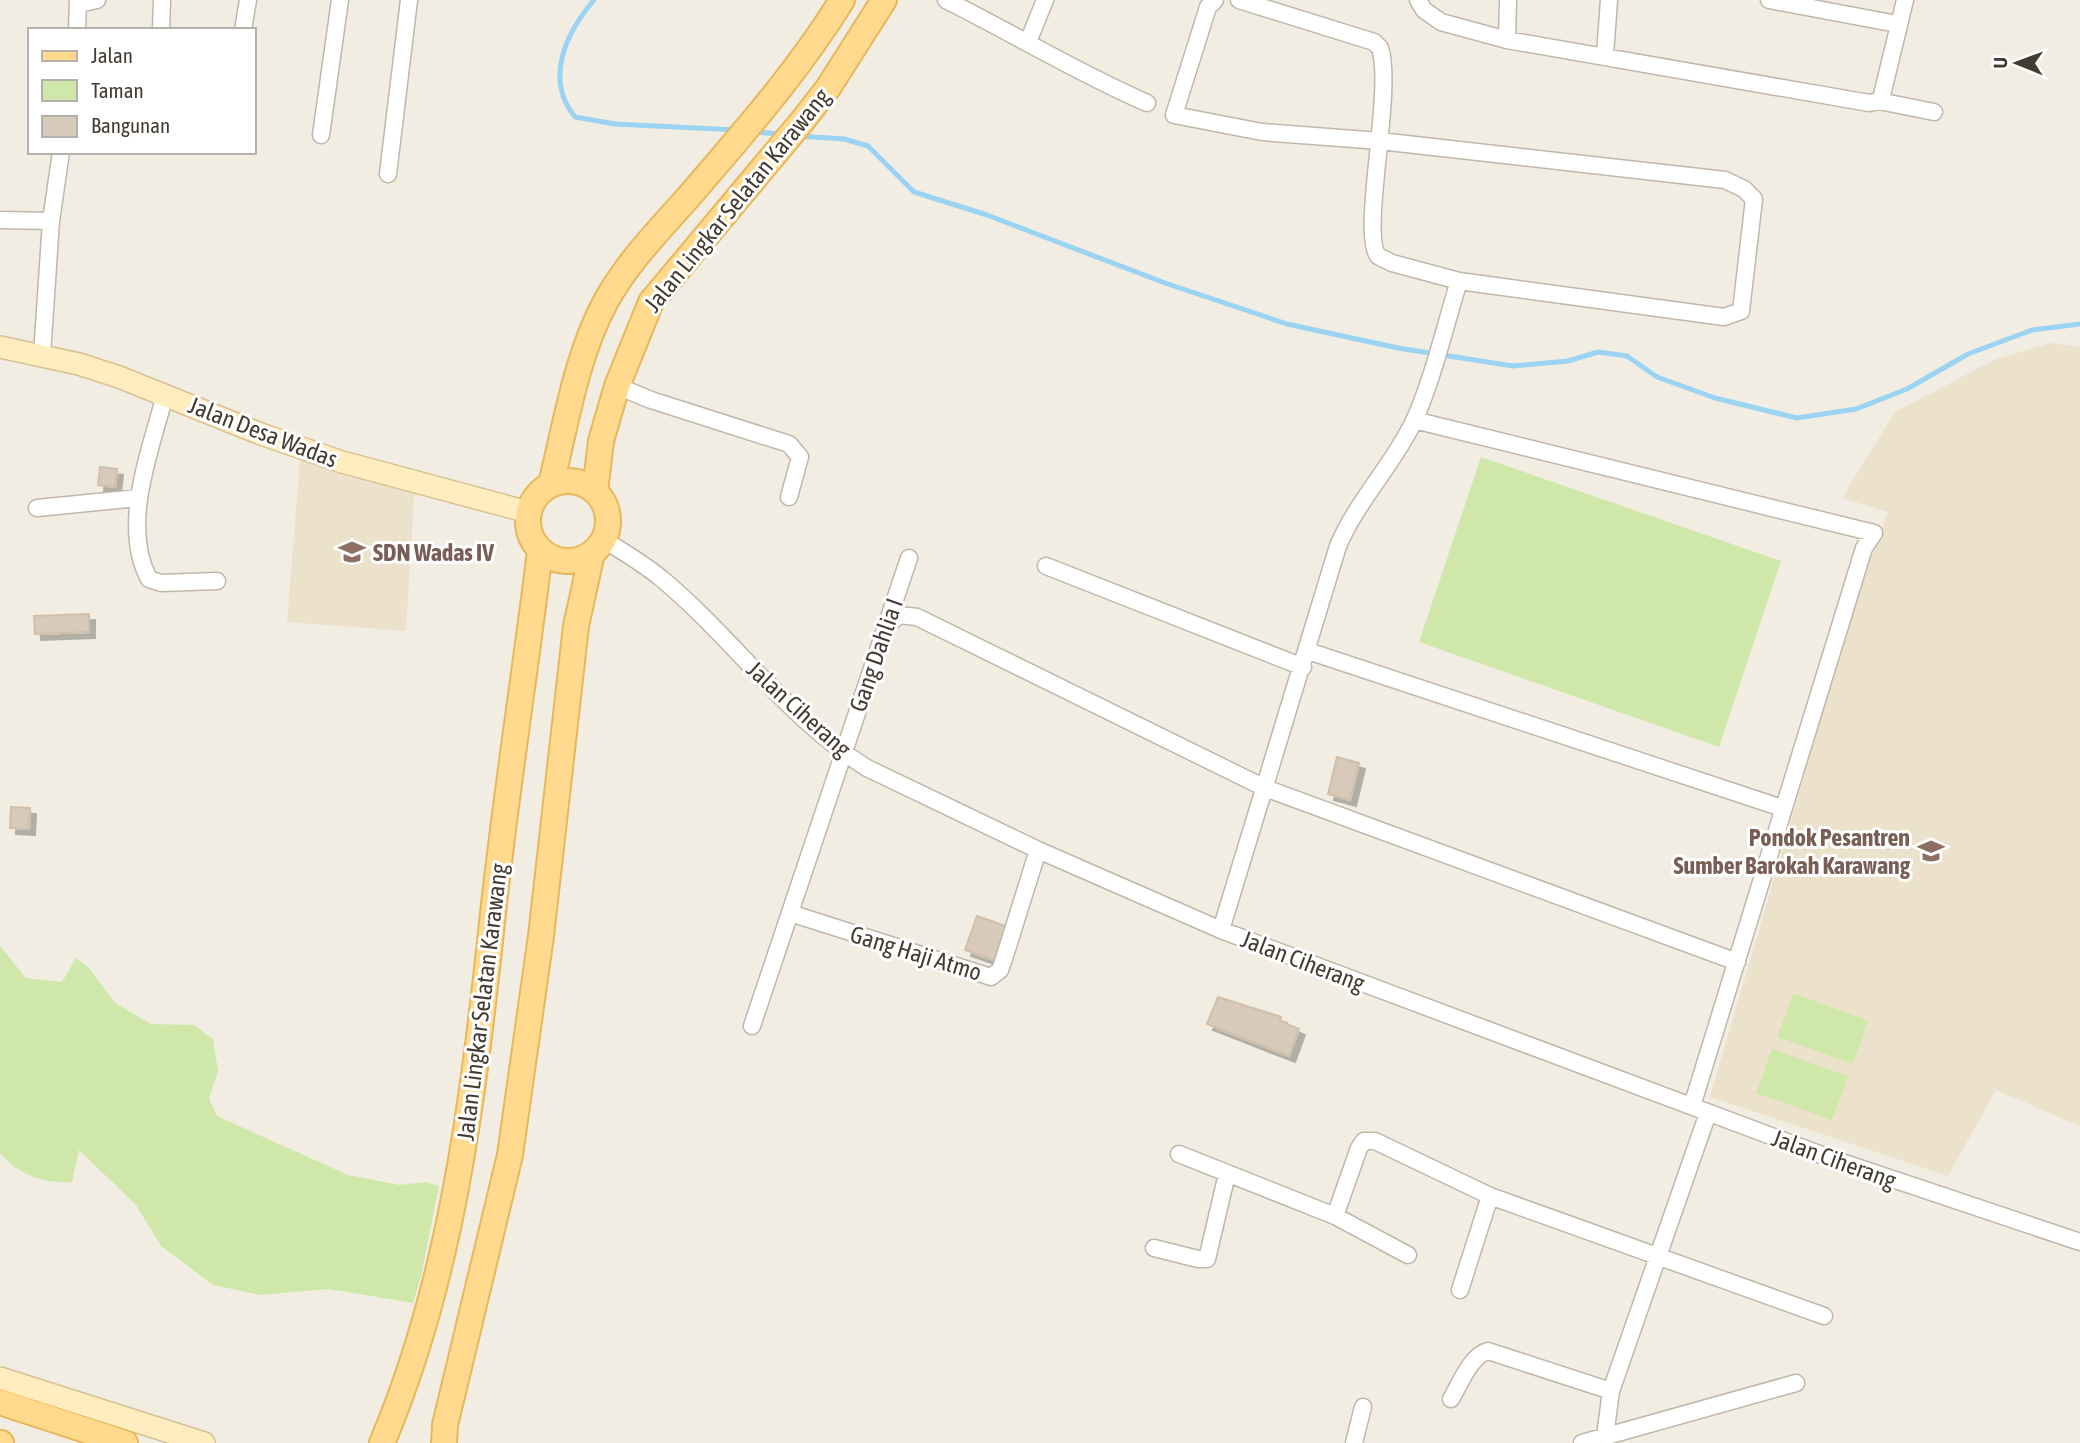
<svg xmlns="http://www.w3.org/2000/svg" width="2080" height="1443" font-family="'Asap Condensed',sans-serif">
<style>
.education{fill:#ece1cb}
.green{fill:#cfe8a9}
.lines{fill:none;stroke-linecap:round;stroke-linejoin:round}
.stream{stroke:#9bd3f2;stroke-width:5}
.building{fill:#d7caba;stroke:#cfbfab;stroke-width:2;filter:url(#shadow)}
.minor-casing{stroke:#c0b7a8;stroke-width:19}
.secondary-casing{stroke:#d7c192;stroke-width:24}
.primary-casing{stroke:#e7b75b;stroke-width:28}
.minor{stroke:#fff;stroke-width:16}
.secondary{stroke:#ffedbf;stroke-width:21}
.primary{stroke:#ffda8e;stroke-width:24}
.labels{text-anchor:middle;dominant-baseline:central;stroke-width:6;stroke-linejoin:round;paint-order:stroke}
.street-label{font-size:24px;fill:#443c33;stroke:#fff}
.education-label{font-size:24px;font-weight:bold;fill:#785e54;stroke:#fff;text-anchor:start}
</style>
<defs>
<filter id="shadow"><feDropShadow dx="6" dy="6" stdDeviation="0" flood-color="#0004"/></filter>
</defs>
<rect width="100%" height="100%" fill="#f2ede2"/>
<!-- education -->
<path class="education" d="M2050,343L2080,347V1126L1996,1090L1948,1176L1710,1097L1852,612L1888,512L1842,498L1895,412L1994,360Z
M301,448L415,482L406,631L287,622Z"/>
<!-- green -->
<path class="green" d="M1481,457L1781,561L1719,747L1419,642Z
M0,946L26,978L62,982L76,958L89,968L115,1003L151,1024L194,1025L213,1039L218,1071L209,1099L217,1116L348,1175L400,1185L426,1182L439,1186L421,1276L413,1303L329,1289L261,1295L213,1285L161,1246L136,1205L79,1150L72,1182C44,1184 17,1174 0,1153Z
M1793,993L1868,1021L1853,1064L1777,1037Z
M1772,1049L1848,1076L1832,1120L1756,1093Z"/>
<g class="lines">
<!-- stream -->
<path class="stream" d="M594,0C566,33 544,79 575,117L615,124L737,130
M753,132L782,134
M799,136L844,139L868,146L914,192L987,215L1165,283L1287,324L1398,348L1513,366L1568,361L1598,352L1627,356L1657,377L1715,398L1797,418L1856,409L1907,389L1968,354L2032,330L2080,324"/>
</g>
<!-- building -->
<path class="building" d="M100,467L117,469L115,487L98,485Z
M89,614V632L35,634L34,616Z
M1337,757L1359,763L1350,800L1328,794Z
M11,807L30,808L29,829L10,828Z
M977,916L1009,927L997,961L965,950Z
M1218,997L1281,1017L1280,1021L1299,1029L1289,1056L1207,1024Z"/>
<g class="lines">
<defs>
<path id="minor" d="M946,0C1014,34 1078,73 1147,103
M1215,0L1208,7L1174,115L1262,132L1367,140L1380,141L1725,180L1744,189L1754,199L1741,311L1724,317L1459,281L1392,263L1378,256C1360,232 1394,90 1380,48L1374,42L1239,0
M1418,0L1424,10L1441,22L1507,40L1869,103L1879,101L1882,95L1905,0
M1769,0L1897,24
M79,4L97,0
M77,30L78,0
M161,30L162,0
M243,30L248,0
M1507,40L1508,0
M1028,42L1045,0
M1605,55L1609,0
M1879,101L1934,112
M321,135L340,0
M388,174L409,0
M0,220L51,221
M42,355L51,221L61,152
M617,386L651,400L789,444L800,457L789,497
M165,395C151,449 120,525 149,579L161,583L217,581
M1414,420L1874,533L1864,548L1692,1106
M37,508L138,498
M604,540C624,552 644,564 662,579C734,639 787,718 867,768L1038,850L1221,930L1827,1157L2080,1242
M1046,566L1303,667
M887,626L899,615L917,617L1265,788L1737,962
M1308,651L1782,808
M790,913L991,977L1000,970L1003,962L1038,850
M1221,930L1338,546C1357,501 1393,465 1414,421C1433,379 1445,326 1459,281
M752,1026L909,558
M1179,1154L1335,1216L1408,1255
M1335,1216L1359,1148L1364,1141H1375L1490,1196L1824,1316
M1154,1248L1198,1259H1207L1227,1174
M1460,1290L1490,1196
M1451,1399C1460,1384 1471,1355 1488,1351L1611,1391
M1605,1436L1611,1391L1708,1113
M1354,1443L1363,1407
M1582,1443L1796,1383"/>
<path id="secondary" d="M0,347L79,364L119,377L261,434L342,462L528,512
M0,1378L204,1443"/>
<path id="primary" d="M528 521a40 40 0 1 1 80 0a40 40 0 1 1-80 0Z
M551,484C566,424 576,356 606,301C628,261 662,227 692,193C745,131 799,70 842,0
M595,491L601,441L617,386L651,302L804,119L828,88L884,0
M0,1402L125,1443
M0,1443H1
M382,1443C452,1278 473,1099 492,923C505,799 525,675 540,551
M444,1443L445,1425L510,1155L541,936L576,626L592,553"/>
</defs>
<!-- minor casing -->
<use href="#minor" class="minor-casing"/>
<!-- secondary casing -->
<use href="#secondary" class="secondary-casing"/>
<!-- primary casing -->
<use href="#primary" class="primary-casing"/>
<!-- minor -->
<use href="#minor" class="minor"/>
<!-- secondary -->
<use href="#secondary" class="secondary"/>
<!-- primary -->
<use href="#primary" class="primary"/>
</g>
<!-- icons -->
<defs>
<symbol id="school-bare" viewBox="-9 -9 18 18"><path d="M0-5L7-2L0 1L-7-2ZM-4 1L0 2.5L4 1V4Q0 6-4 4Z" fill="#8d6e63" stroke="#fff" stroke-width="2.5" paint-order="stroke"/></symbol>
</defs>
<g fill-rule="evenodd">
<use href="#school-bare" x="333" y="533" width="38" height="38"/>
<use href="#school-bare" x="1912" y="832" width="38" height="38"/>
</g>
<g class="labels">
<!-- street labels -->
<g class="street-label">
<text transform="translate(737 200) rotate(-51)">Jalan Lingkar Selatan Karawang</text>
<text transform="translate(263 432) rotate(21)">Jalan Desa Wadas</text>
<text transform="translate(876 655) rotate(-71)">Gang Dahlia I</text>
<text transform="translate(799 709) rotate(42)">Jalan Ciherang</text>
<text transform="translate(916 953) rotate(17)">Gang Haji Atmo</text>
<text transform="translate(1303 961) rotate(21)">Jalan Ciherang</text>
<text transform="translate(482 1002) rotate(-83)">Jalan Lingkar Selatan Karawang</text>
<text transform="translate(1834 1159) rotate(20)">Jalan Ciherang</text>
</g>
<!-- education labels -->
<g class="education-label">
<text x="373" y="552">SDN Wadas IV</text>
<text x="1910" y="837" text-anchor="end">Pondok Pesantren<tspan x="1910" dy="28">Sumber Barokah Karawang</tspan></text>
</g>
</g>
<!-- legend -->
<rect x="28" y="28" width="228" height="126" fill="#ffffff" stroke="#b4b1ad" stroke-width="2"/>
<rect x="42" y="51" width="35" height="10" fill="#ffda8e" stroke="#b4b1ad" stroke-width="2"/>
<text x="91" y="63" font-size="21" fill="#443c33">Jalan</text>
<rect x="42" y="80" width="35" height="21" fill="#cfe8a9" stroke="#b4b1ad" stroke-width="2"/>
<text x="91" y="98" font-size="21" fill="#443c33">Taman</text>
<rect x="42" y="116" width="35" height="21" fill="#d7caba" stroke="#b4b1ad" stroke-width="2"/>
<text x="91" y="133" font-size="21" fill="#443c33">Bangunan</text>
<!-- north arrow -->
<g transform="translate(2017 63) rotate(271)" stroke="#ffffff" stroke-width="5" paint-order="stroke">
<path d="M0-5L12 26L0 18L-12 26Z" fill="#443c33"/>
<text y="-10" font-size="19" font-weight="bold" text-anchor="middle" fill="#443c33">U</text>
</g>
</svg>
